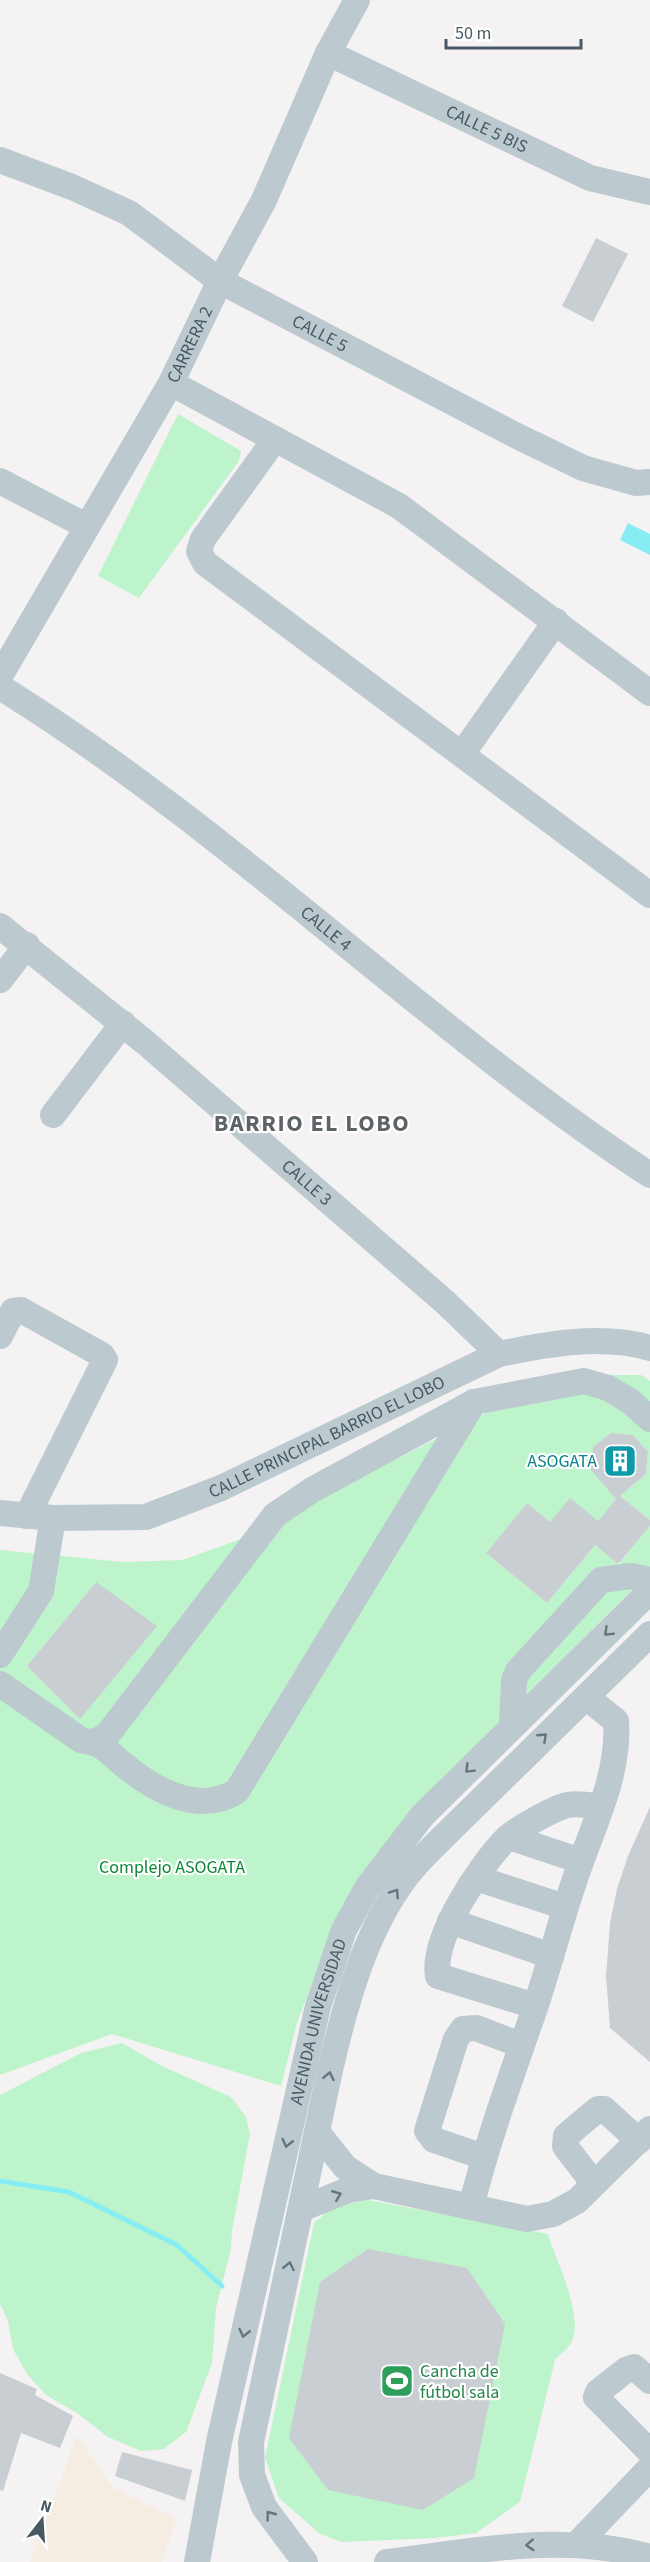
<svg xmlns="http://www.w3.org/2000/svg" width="650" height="2562" font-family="'Source Sans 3',sans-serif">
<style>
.green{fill:#bef4cb;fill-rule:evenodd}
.sand{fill:#f6ede2}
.water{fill:#87edf5}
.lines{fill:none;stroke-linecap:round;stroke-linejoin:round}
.stream{stroke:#87edf5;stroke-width:5}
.building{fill:#c8ced2}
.minor{stroke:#bcc9cf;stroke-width:26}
.oneway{stroke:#64757d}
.labels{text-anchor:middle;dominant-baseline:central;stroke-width:4.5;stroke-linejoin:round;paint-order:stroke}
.street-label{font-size:18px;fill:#475962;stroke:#fff}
.culture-label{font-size:18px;fill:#0d838f;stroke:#fff;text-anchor:end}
.park-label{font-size:18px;fill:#0f863a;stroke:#fff}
.leisure-label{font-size:18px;fill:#27864d;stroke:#fff;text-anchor:start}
.district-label{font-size:24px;font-weight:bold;letter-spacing:1.5px;fill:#5d6368;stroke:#fff}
</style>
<rect width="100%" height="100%" fill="#f4f2f2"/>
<!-- green -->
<path class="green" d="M178,414L241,451L239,461L139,598L98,576Z
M587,1375H641L650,1381V1520L619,1495L598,1521L550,1522L527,1503L486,1553L547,1603L595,1545L619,1564L650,1526V1572L437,1783L382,1849L330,1936L297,2023L281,2086L112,2034L0,2075V1550L123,1562L183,1560L246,1537L519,1396ZM611,1433L633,1435L648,1452L646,1474L629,1489L606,1487L593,1447ZM96,1582L80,1719L27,1666Z
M122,2043L162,2066L231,2097L246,2117L250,2134L232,2231L231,2249L216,2308L212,2363L186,2432L164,2449L141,2451L108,2437L77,2413L46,2395L27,2374L13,2349L8,2321L0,2304V2095L81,2053Z
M368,2200L548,2234C556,2260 585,2318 571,2343C568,2349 560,2354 555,2360L520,2502L476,2533L435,2538L342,2542L320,2534L279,2498L265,2458L314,2223L334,2206Z"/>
<!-- sand -->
<path class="sand" d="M77,2436L112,2487L177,2519L161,2562H30Z"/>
<!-- water -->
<path class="water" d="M628,523L650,534V555L620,540Z"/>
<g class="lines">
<!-- stream -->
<path class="stream" d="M0,2181L69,2192L177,2245L222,2286"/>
</g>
<!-- building -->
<path class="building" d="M596,238L628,254L593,322L562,306Z
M611,1433L633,1435L648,1452L646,1474L620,1496L650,1520V1526L620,1562L617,1563L595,1545L547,1603L486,1553L527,1503L550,1522L570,1498L598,1521L616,1499L591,1470L593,1447Z
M96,1582L157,1626L80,1719L27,1666Z
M650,1807V2062L610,2028L606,1976L610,1923L617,1889L628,1856Z
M368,2249L467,2268L505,2324L474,2478L423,2510L328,2490L289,2438L320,2282Z
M0,2373L37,2389L35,2395L73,2416L60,2448L21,2433L3,2491L0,2490Z
M122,2452L192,2470L185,2501L115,2476Z"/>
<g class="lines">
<!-- minor -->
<g class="minor">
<path id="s1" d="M328,53L590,178L650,192"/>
<path id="s2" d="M0,160L72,187L129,213L220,281L517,436L583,468L636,483L650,482"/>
<path d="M171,383L399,506L650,693"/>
<path d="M275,439L203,539L199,551L205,563L650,895"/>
<path d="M0,481L86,526"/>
<path id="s3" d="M0,676L171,383L220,281L264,200L328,53L357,0"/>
<path id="s4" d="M0,687C231,830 423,1026 650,1175"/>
<path d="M462,754L556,621"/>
<path id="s5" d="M0,926L146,1043L445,1302L499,1354"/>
<path d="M0,980L27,945"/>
<path d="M53,1115L123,1023"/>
<path d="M0,1336L13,1311L21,1310L102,1355L105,1360L27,1516"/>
<path id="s6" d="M0,1513L53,1518L146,1517L221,1488L499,1354C547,1344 601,1334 650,1348"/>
<path d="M0,1655L41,1591L53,1518"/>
<path d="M0,1684L81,1740C86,1742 90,1741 94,1743C104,1745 116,1759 124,1765C155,1791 200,1815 237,1791L474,1402"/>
<path d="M512,1726L514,1680L518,1671L601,1580L631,1576L650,1580"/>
<path d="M94,1743L108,1734L275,1515L312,1490L474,1402L584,1381L608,1388L630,1401L650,1419"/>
<path d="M509,1837L581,1861"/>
<path d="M476,1878L565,1907"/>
<path d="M450,1921L551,1956"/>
<path d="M535,2006L438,1976C431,1938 481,1864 507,1838C517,1829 551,1810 564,1806C574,1802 590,1806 601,1806"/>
<path d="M318,2133L345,2167L374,2186L527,2219L553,2214L577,2201L650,2129"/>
<path d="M484,2157L434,2140L427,2131L456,2039L463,2029L476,2028L521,2045"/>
<path d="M594,2184L565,2146L566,2136L598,2109H604L639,2141"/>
<path d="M471,2207C488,2139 512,2074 535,2008C549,1966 560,1923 574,1882C591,1829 620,1777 616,1721L586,1697"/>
<path d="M301,2209L348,2190L374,2186"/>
<path d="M650,2381L634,2367L626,2370L598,2392L596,2397L650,2452"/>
<path d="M577,2544L650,2468"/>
<path id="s7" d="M197,2562L219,2442L318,2006L344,1930L367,1888L422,1816L650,1591"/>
<path d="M305,2562L264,2507L252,2475L251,2442L330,2070C345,2005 365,1931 406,1877C414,1866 424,1856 434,1846L650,1634"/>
<path d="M387,2562C475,2551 563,2532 650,2557"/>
</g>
</g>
<!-- one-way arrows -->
<defs><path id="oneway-chevron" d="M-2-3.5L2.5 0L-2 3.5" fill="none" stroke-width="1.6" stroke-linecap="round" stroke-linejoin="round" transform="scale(1.5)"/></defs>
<g class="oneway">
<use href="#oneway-chevron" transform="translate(608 1632) rotate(136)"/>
<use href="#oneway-chevron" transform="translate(543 1737) rotate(-43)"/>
<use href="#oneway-chevron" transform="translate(469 1769) rotate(135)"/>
<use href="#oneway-chevron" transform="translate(395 1893) rotate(-57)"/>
<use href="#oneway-chevron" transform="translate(329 2076) rotate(-78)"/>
<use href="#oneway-chevron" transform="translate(287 2143) rotate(103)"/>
<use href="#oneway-chevron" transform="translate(337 2195) rotate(-22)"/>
<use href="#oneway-chevron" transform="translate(289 2266) rotate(-78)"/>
<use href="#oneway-chevron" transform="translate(244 2333) rotate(103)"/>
<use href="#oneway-chevron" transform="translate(270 2515) rotate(-127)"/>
<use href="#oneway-chevron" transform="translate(530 2545) rotate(177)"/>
</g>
<!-- icons -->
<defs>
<symbol id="building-square" viewBox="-11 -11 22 22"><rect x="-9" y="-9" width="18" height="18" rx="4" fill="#0f9aa8" stroke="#fff"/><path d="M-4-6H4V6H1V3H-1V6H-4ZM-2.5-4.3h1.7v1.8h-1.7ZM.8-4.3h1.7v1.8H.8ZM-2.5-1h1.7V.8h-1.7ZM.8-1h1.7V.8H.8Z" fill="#fff"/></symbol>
<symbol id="stadium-square" viewBox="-11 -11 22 22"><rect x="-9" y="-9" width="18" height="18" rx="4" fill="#2e9e5b" stroke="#fff"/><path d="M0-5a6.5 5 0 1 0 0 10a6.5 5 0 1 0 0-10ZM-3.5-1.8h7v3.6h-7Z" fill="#fff"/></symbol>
</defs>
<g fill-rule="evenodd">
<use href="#building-square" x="601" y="1442" width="38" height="38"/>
<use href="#stadium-square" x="378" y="2362" width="38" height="38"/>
</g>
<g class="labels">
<!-- street labels -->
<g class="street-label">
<text stroke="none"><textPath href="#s1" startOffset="176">CALLE 5 BIS</textPath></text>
<text stroke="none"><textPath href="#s2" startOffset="366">CALLE 5</textPath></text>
<text stroke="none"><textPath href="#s3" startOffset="382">CARRERA 2</textPath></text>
<text stroke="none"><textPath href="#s4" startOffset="406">CALLE 4</textPath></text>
<text stroke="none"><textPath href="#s5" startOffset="400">CALLE 3</textPath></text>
<text stroke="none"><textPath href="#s6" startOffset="344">CALLE PRINCIPAL BARRIO EL LOBO</textPath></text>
<text stroke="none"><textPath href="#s7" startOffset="554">AVENIDA UNIVERSIDAD</textPath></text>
</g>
<!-- culture labels -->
<g class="culture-label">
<text x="597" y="1461">ASOGATA</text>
</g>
<!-- park labels -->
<g class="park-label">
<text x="172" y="1867">Complejo ASOGATA</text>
</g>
<!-- leisure labels -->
<g class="leisure-label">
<text x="420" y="2371">Cancha de<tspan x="420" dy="21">fútbol sala</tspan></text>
</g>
<!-- district labels -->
<g class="district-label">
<text x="312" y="1123">BARRIO EL LOBO</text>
</g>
</g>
<!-- north arrow -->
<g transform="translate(42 2520) rotate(17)" stroke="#ffffff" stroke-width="4.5" paint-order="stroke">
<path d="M0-4.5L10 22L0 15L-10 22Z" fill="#475962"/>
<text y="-9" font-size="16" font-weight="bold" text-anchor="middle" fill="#475962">N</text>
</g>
<!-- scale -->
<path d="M446 39v9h135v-9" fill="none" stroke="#475962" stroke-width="3"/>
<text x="455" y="39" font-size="18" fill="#475962" stroke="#ffffff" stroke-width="4.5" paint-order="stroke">50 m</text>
</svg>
